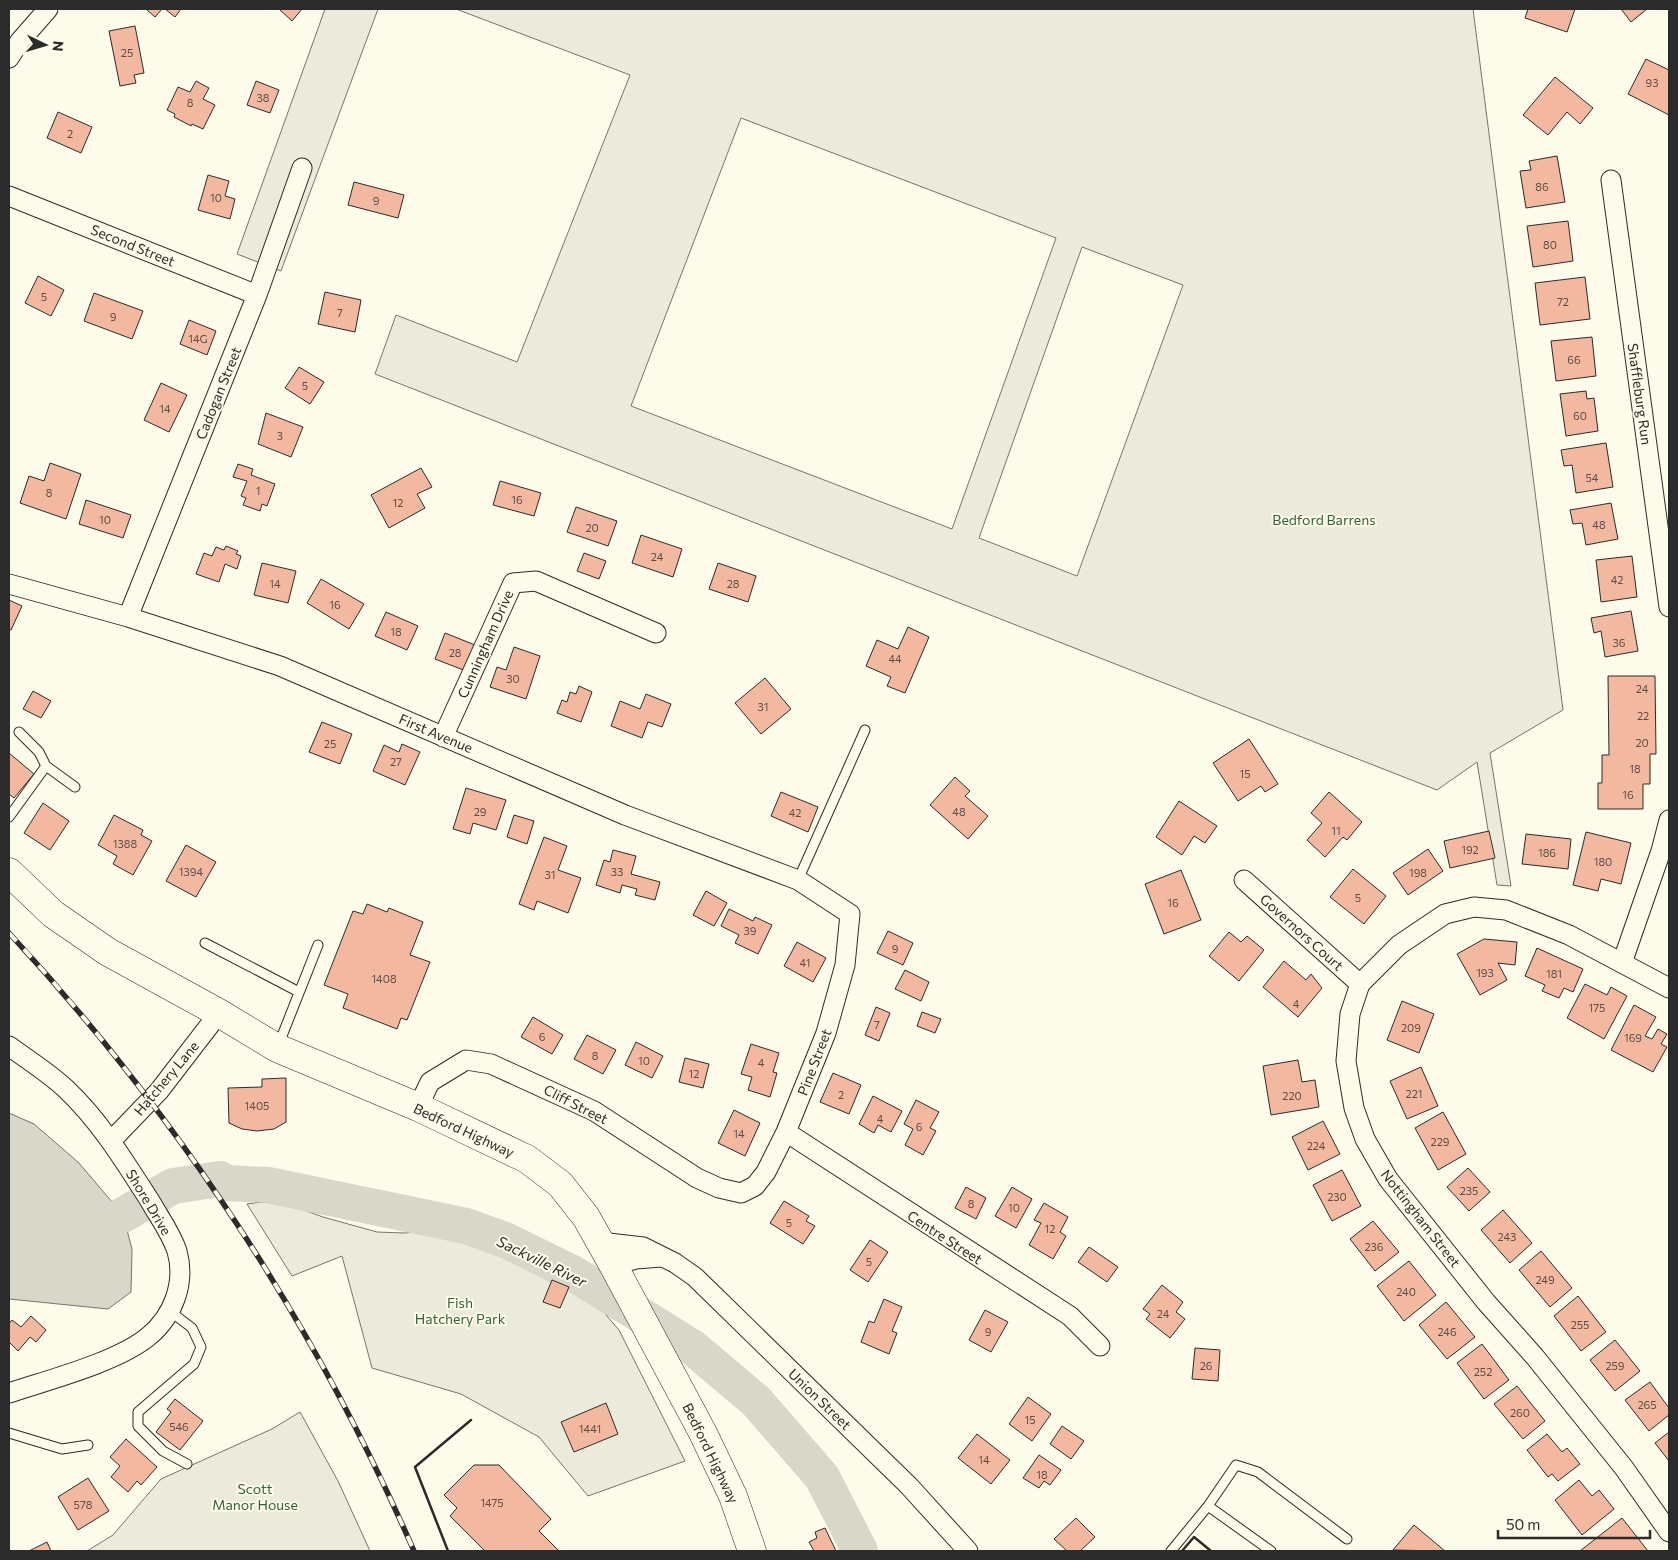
<svg xmlns="http://www.w3.org/2000/svg" width="1678" height="1560" font-family="Commissioner,sans-serif">
<style>
.green{fill:#ecebdb;stroke:#74746e;fill-rule:evenodd}
.water{fill:#d8d7c9;stroke:#74746e}
.lines{fill:none;stroke-linecap:round;stroke-linejoin:round}
.river{stroke:#d8d7c9;stroke-width:36}
.building{fill:#f2b8a0;stroke:#2b2b2b}
.service-casing{stroke:#2b2b2b;stroke-width:11}
.minor-casing{stroke:#2b2b2b;stroke-width:21}
.primary-casing{stroke:#2b2b2b;stroke-width:29}
.service{stroke:#fdfbea;stroke-width:9}
.minor{stroke:#fdfbea;stroke-width:19}
.primary{stroke:#fdfbea;stroke-width:28}
.rail-casing{stroke:#2b2b2b;stroke-width:5.5}
.rail{stroke:#fdfbea;stroke-width:4;stroke-dasharray:11;stroke-linecap:butt}
.wall{stroke:#2b2b2b;stroke-width:2.5}
.labels{text-anchor:middle;dominant-baseline:central;stroke-width:4;stroke-linejoin:round;paint-order:stroke}
.number-label{font-size:11px;fill:#5d4e48}
.street-label{font-size:14px;fill:#2b2b2b;stroke:#fdfbea}
.park-label{font-size:14px;fill:#34623c;stroke:#fdfbea}
.water-label{font-size:15px;font-style:italic;fill:#2b2b2b;stroke:#fdfbea}
</style>
<rect width="100%" height="100%" fill="#fdfbea"/>
<!-- green -->
<path class="green" d="M325,9H378L281,271L237,254Z
M456,9H1473L1563,710L1490,753L1511,886L1497,885L1477,762L1437,790L375,374L396,315L517,362L630,75ZM741,118L1056,238L952,529L631,406ZM1082,247L1183,285L1077,576L979,538Z
M261,1202L288,1204L323,1217L377,1232L404,1233L440,1230L462,1231L488,1234L502,1241L512,1242L513,1249L518,1252L581,1286L619,1330L685,1461L588,1496L539,1437L461,1394L372,1368L342,1256L292,1276L247,1204Z
M300,1412L338,1481L370,1551H87L113,1535L161,1479L272,1429Z"/>
<!-- water -->
<path class="water" d="M9,1113L34,1124L79,1163L123,1215L132,1249L131,1292L108,1309L9,1299Z"/>
<g class="lines">
<!-- river -->
<path class="river" d="M123,1215L173,1186L220,1179L227,1183L268,1185L466,1226L505,1240L574,1274L692,1347L756,1401L822,1477L860,1551"/>
</g>
<!-- building -->
<path class="building" d="M146,9H162L155,17Z
M165,9H181L175,17Z
M279,9H302L292,21Z
M1528,9H1575L1567,32L1525,18Z
M1621,9H1647L1631,22Z
M135,26L144,73L134,75L136,83L120,86L109,31Z
M1646,59L1669,70V115L1628,94Z
M1555,77L1593,108L1580,124L1567,112L1548,135L1523,115Z
M196,81L209,88L203,99L215,105L203,129L192,124L191,126L174,117L175,114L167,110L178,87L190,92Z
M256,81L279,90L270,113L247,105Z
M58,112L92,127L81,153L47,138Z
M1557,156L1565,202L1526,208L1520,171L1531,170L1529,161Z
M208,175L229,181L225,196L235,199L230,219L198,210Z
M354,182L404,195L398,218L348,205Z
M1568,221L1573,261L1533,267L1527,226Z
M38,276L64,290L51,316L25,303Z
M1585,277L1590,319L1540,325L1535,283Z
M325,292L361,300L355,332L318,324Z
M94,293L143,311L132,339L84,321Z
M189,320L216,331L207,355L180,344Z
M1592,337L1596,376L1556,381L1551,341Z
M299,367L324,382L310,404L285,388Z
M161,383L187,395L169,432L144,420Z
M1586,391L1587,399L1594,398L1598,431L1566,436L1560,394Z
M266,413L303,427L291,457L258,444Z
M1606,443L1613,487L1576,493L1572,465L1564,466L1561,450Z
M50,463L81,474L66,519L20,503L29,476L44,481Z
M238,464L253,469L251,475L275,484L267,506L262,504L260,511L243,505L246,498L241,496L247,481L233,477Z
M421,468L432,487L417,494L425,508L389,528L371,495Z
M500,481L541,493L534,516L493,505Z
M86,500L131,515L123,538L79,524Z
M1611,503L1618,539L1586,545L1582,523L1573,524L1570,510Z
M576,507L617,521L608,546L567,532Z
M641,535L682,549L673,577L632,563Z
M226,546L238,551L236,554L241,556L237,569L225,564L219,582L196,574L204,553L212,556L216,547L224,550Z
M584,553L606,561L599,579L577,571Z
M1632,556L1637,597L1601,602L1596,560Z
M262,563L296,571L288,603L254,595Z
M718,563L756,576L748,602L709,589Z
M321,579L364,604L349,629L307,603Z
M9,600L22,606L11,630L9,629Z
M1631,611L1638,651L1605,657L1601,631L1594,633L1591,618Z
M386,612L418,626L407,650L375,636Z
M908,627L929,637L905,693L887,686L891,677L866,666L877,640L898,649Z
M445,633L475,645L466,671L435,659Z
M514,647L540,656L526,699L490,687L497,667L506,670Z
M1608,676H1655L1656,754H1650V784H1643V809H1598V783H1602V755H1609Z
M765,678L791,709L761,734L735,703Z
M579,686L592,692L581,722L557,713L562,700L567,702L570,692L576,694Z
M33,691L51,701L41,718L23,709Z
M646,694L671,704L662,727L648,722L642,738L611,726L620,701L640,709Z
M322,722L352,734L340,764L309,752Z
M1249,739L1278,784L1265,792L1261,786L1238,801L1213,763Z
M402,744L420,752L405,785L373,771L384,745L399,752Z
M9,753L34,774L14,798L9,794Z
M955,777L970,791L965,796L988,816L968,839L930,805Z
M466,788L506,800L496,830L473,823L470,834L453,829Z
M781,792L818,807L808,832L771,816Z
M1329,792L1362,822L1347,840L1343,837L1325,857L1307,840L1322,823L1311,813Z
M1179,801L1217,826L1205,843L1194,836L1182,855L1156,837Z
M43,803L69,821L50,850L24,833Z
M114,815L143,830L141,835L152,841L133,875L113,864L117,856L98,845Z
M514,815L534,821L527,844L507,837Z
M1489,831L1495,858L1450,868L1444,841Z
M1586,832L1631,843L1621,884L1601,879L1598,891L1573,885Z
M1526,834L1571,839L1568,869L1522,864Z
M544,837L567,846L558,870L581,878L568,913L537,901L534,910L519,904Z
M186,845L216,862L196,897L166,881Z
M1428,849L1443,871L1408,895L1393,873Z
M613,850L636,856L631,874L660,882L655,900L635,895L637,889L622,885L620,893L596,885L604,860L610,862Z
M1353,869L1386,896L1364,924L1330,897Z
M1181,870L1201,920L1164,934L1145,884Z
M706,891L727,903L714,926L693,915Z
M367,904L387,912L389,908L423,922L410,955L430,962L407,1020L401,1018L397,1029L343,1008L348,994L324,985L353,911L363,914Z
M729,909L753,921L755,917L772,925L758,954L735,943L739,935L721,926Z
M888,931L913,943L903,965L877,953Z
M1229,932L1241,942L1247,936L1264,950L1239,981L1209,956Z
M1484,939L1517,942L1515,965L1498,963L1507,980L1480,995L1457,954Z
M797,942L826,958L813,982L784,966Z
M1537,948L1583,969L1573,992L1564,988L1559,998L1542,991L1545,985L1525,976Z
M1284,961L1306,980L1311,974L1322,988L1298,1017L1263,987Z
M905,970L929,982L921,1001L895,989Z
M1585,984L1607,995L1611,987L1627,996L1604,1039L1567,1018Z
M1402,1001L1434,1014L1419,1053L1387,1040Z
M1634,1005L1656,1017L1645,1036L1652,1039L1658,1029L1667,1034L1661,1044L1667,1047L1653,1072L1611,1050Z
M876,1007L890,1013L879,1041L865,1035Z
M922,1012L941,1019L935,1033L917,1026Z
M533,1017L563,1035L552,1054L521,1037Z
M587,1035L616,1050L603,1074L574,1059Z
M636,1042L663,1056L652,1078L625,1065Z
M751,1044L779,1053L773,1072L777,1073L770,1097L748,1090L752,1077L741,1074Z
M685,1058L709,1064L703,1088L679,1082Z
M1298,1060L1302,1082L1315,1080L1319,1107L1271,1115L1263,1066Z
M1421,1067L1438,1106L1407,1119L1390,1081Z
M833,1073L861,1085L849,1114L820,1102Z
M286,1078V1122L274,1129L257,1131L242,1129L229,1123L228,1088L262,1087V1079Z
M873,1096L902,1111L891,1132L878,1125L874,1133L859,1124Z
M916,1100L939,1112L930,1128L936,1131L923,1155L905,1145L913,1129L904,1124Z
M734,1110L760,1123L745,1156L718,1143Z
M1443,1112L1466,1154L1438,1170L1415,1128Z
M1323,1121L1340,1154L1308,1170L1292,1137Z
M1468,1168L1490,1192L1469,1211L1447,1187Z
M1342,1170L1361,1206L1332,1221L1313,1185Z
M966,1187L986,1198L976,1219L955,1208Z
M1012,1187L1032,1199L1016,1228L995,1216Z
M784,1201L809,1216L806,1221L815,1226L803,1244L770,1223Z
M1044,1203L1068,1217L1060,1232L1066,1236L1053,1259L1029,1245L1041,1223L1034,1220Z
M1503,1210L1532,1243L1510,1263L1481,1230Z
M1373,1221L1399,1252L1375,1271L1350,1239Z
M870,1240L888,1252L868,1282L850,1270Z
M1089,1247L1118,1267L1107,1282L1078,1262Z
M1541,1251L1572,1288L1550,1307L1519,1270Z
M1409,1261L1436,1295L1404,1321L1377,1286Z
M552,1280L569,1287L560,1308L543,1302Z
M1162,1285L1183,1302L1176,1312L1185,1319L1170,1338L1146,1319L1150,1314L1143,1309Z
M1578,1296L1606,1332L1581,1351L1554,1316Z
M884,1299L902,1307L892,1331L897,1333L889,1354L861,1342L869,1321L874,1323Z
M1446,1302L1475,1337L1447,1359L1419,1325Z
M985,1310L1008,1322L991,1352L969,1340Z
M31,1316L46,1330L36,1342L30,1337L18,1351L9,1342V1324L12,1320L21,1327Z
M1615,1340L1640,1371L1615,1391L1590,1360Z
M1482,1344L1509,1380L1484,1399L1457,1363Z
M1195,1348L1220,1350L1218,1381L1192,1379Z
M1650,1382L1669,1408V1415L1649,1431L1625,1400Z
M1517,1386L1545,1421L1523,1439L1494,1404Z
M1028,1397L1051,1414L1032,1441L1009,1424Z
M175,1399L203,1421L180,1450L156,1432L171,1412L167,1409Z
M606,1403L618,1434L574,1452L561,1422Z
M1062,1426L1084,1441L1071,1459L1050,1444Z
M1669,1432V1461L1655,1443Z
M977,1434L1010,1460L991,1484L958,1458Z
M1547,1434L1562,1452L1567,1448L1580,1464L1558,1481L1552,1474L1548,1477L1527,1450Z
M126,1439L157,1467L141,1485L137,1481L128,1492L111,1477L120,1466L110,1457Z
M1039,1455L1061,1470L1050,1485L1044,1481L1039,1488L1023,1478Z
M474,1465H499L551,1519L539,1531L559,1551H485L450,1516L457,1508L444,1495Z
M88,1478L109,1511L78,1530L58,1497Z
M1579,1480L1592,1496L1599,1490L1614,1509L1582,1535L1555,1500Z
M1076,1518L1095,1537L1080,1551H1067L1054,1539Z
M1622,1518L1648,1551H1580Z
M1414,1525L1445,1551L1393,1550Z
M825,1528L836,1551H814L809,1542L817,1538L815,1532Z
M47,1542L51,1551H29Z"/>
<g class="lines">
<defs>
<path id="service" d="M19,732L39,752L46,766L75,787
M9,817L46,766
M798,880L865,730
M205,943L299,992
M278,1046L318,945
M171,1312L192,1328L201,1347L194,1364L138,1412V1426L163,1451L187,1464
M9,1433L62,1449L88,1445
M1208,1506L1271,1551
M1171,1551L1208,1506L1236,1465L1258,1472L1347,1539"/>
<path id="minor" d="M9,58L20,41L48,9
M1611,180L1669,607
M9,196L257,295
M9,584L128,617L280,666L625,815L798,880L850,914L845,965L826,1033L786,1132L766,1172L755,1186L741,1193L719,1188L697,1178L594,1111L491,1064L466,1060L430,1082L418,1107
M128,617L257,295L302,168
M443,737L513,583L536,581L656,633
M1244,880L1360,984
M1622,963L1661,851L1669,820
M1669,988L1569,935L1506,910L1474,907L1445,914L1399,945L1360,984L1350,1014L1346,1061L1354,1108L1365,1139L1388,1179L1486,1302L1535,1357L1624,1468L1669,1532
M9,1046C28,1060 49,1073 66,1089C100,1121 125,1162 150,1201C159,1217 171,1233 177,1251C186,1283 173,1316 149,1336C118,1362 48,1380 9,1393
M786,1132L1070,1316L1100,1346
M111,1141L159,1091L219,1013
M600,1242L643,1247L675,1263L695,1277L909,1486L968,1551
M613,1265L636,1259L661,1257"/>
<path id="primary" d="M9,872L53,914L108,952L219,1013L277,1048L418,1107L527,1159L560,1184L586,1217L613,1265L703,1433L733,1496L752,1551"/>
</defs>
<!-- service casing -->
<use href="#service" class="service-casing"/>
<!-- minor casing -->
<use href="#minor" class="minor-casing"/>
<!-- primary casing -->
<use href="#primary" class="primary-casing"/>
<!-- service -->
<use href="#service" class="service"/>
<!-- minor -->
<use href="#minor" class="minor"/>
<!-- primary -->
<use href="#primary" class="primary"/>
<defs>
<path id="rail" d="M9,933C177,1114 315,1324 414,1551"/>
</defs>
<!-- rail casing -->
<use href="#rail" class="rail-casing"/>
<!-- rail -->
<use href="#rail" class="rail"/>
<!-- wall -->
<path class="wall" d="M448,1551L415,1467L471,1420
M1182,1551L1194,1537L1211,1551"/>
</g>
<g class="labels">
<!-- number labels -->
<g class="number-label">
<text x="127" y="52">25</text>
<text x="1652" y="82">93</text>
<text x="263" y="97">38</text>
<text x="190" y="102">8</text>
<text x="70" y="133">2</text>
<text x="1542" y="186">86</text>
<text x="216" y="197">10</text>
<text x="376" y="200">9</text>
<text x="1550" y="244">80</text>
<text x="44" y="296">5</text>
<text x="1563" y="301">72</text>
<text x="340" y="312">7</text>
<text x="113" y="316">9</text>
<text x="198" y="338">14G</text>
<text x="1574" y="359">66</text>
<text x="305" y="385">5</text>
<text x="165" y="408">14</text>
<text x="1580" y="415">60</text>
<text x="280" y="435">3</text>
<text x="1592" y="477">54</text>
<text x="258" y="490">1</text>
<text x="49" y="492">8</text>
<text x="517" y="499">16</text>
<text x="398" y="502">12</text>
<text x="105" y="519">10</text>
<text x="1599" y="524">48</text>
<text x="592" y="527">20</text>
<text x="657" y="556">24</text>
<text x="1617" y="579">42</text>
<text x="275" y="583">14</text>
<text x="733" y="583">28</text>
<text x="335" y="604">16</text>
<text x="396" y="631">18</text>
<text x="1619" y="642">36</text>
<text x="455" y="652">28</text>
<text x="895" y="658">44</text>
<text x="513" y="678">30</text>
<text x="1642" y="688">24</text>
<text x="763" y="706">31</text>
<text x="1643" y="715">22</text>
<text x="1642" y="742">20</text>
<text x="330" y="743">25</text>
<text x="396" y="761">27</text>
<text x="1635" y="768">18</text>
<text x="1245" y="773">15</text>
<text x="1628" y="794">16</text>
<text x="480" y="811">29</text>
<text x="959" y="811">48</text>
<text x="795" y="812">42</text>
<text x="1336" y="830">11</text>
<text x="125" y="843">1388</text>
<text x="1470" y="849">192</text>
<text x="1547" y="852">186</text>
<text x="1603" y="861">180</text>
<text x="191" y="871">1394</text>
<text x="617" y="871">33</text>
<text x="1418" y="872">198</text>
<text x="550" y="874">31</text>
<text x="1358" y="897">5</text>
<text x="1173" y="902">16</text>
<text x="750" y="930">39</text>
<text x="895" y="948">9</text>
<text x="805" y="962">41</text>
<text x="1485" y="972">193</text>
<text x="1554" y="973">181</text>
<text x="384" y="978">1408</text>
<text x="1296" y="1003">4</text>
<text x="1597" y="1007">175</text>
<text x="877" y="1024">7</text>
<text x="1411" y="1027">209</text>
<text x="542" y="1036">6</text>
<text x="1633" y="1037">169</text>
<text x="595" y="1055">8</text>
<text x="644" y="1060">10</text>
<text x="761" y="1062">4</text>
<text x="694" y="1073">12</text>
<text x="1414" y="1093">221</text>
<text x="841" y="1094">2</text>
<text x="1292" y="1095">220</text>
<text x="257" y="1105">1405</text>
<text x="880" y="1118">4</text>
<text x="919" y="1126">6</text>
<text x="739" y="1133">14</text>
<text x="1440" y="1141">229</text>
<text x="1316" y="1145">224</text>
<text x="1469" y="1190">235</text>
<text x="1337" y="1196">230</text>
<text x="971" y="1203">8</text>
<text x="1014" y="1207">10</text>
<text x="789" y="1222">5</text>
<text x="1050" y="1228">12</text>
<text x="1507" y="1236">243</text>
<text x="1374" y="1246">236</text>
<text x="869" y="1261">5</text>
<text x="1545" y="1279">249</text>
<text x="1406" y="1291">240</text>
<text x="1163" y="1313">24</text>
<text x="1580" y="1324">255</text>
<text x="988" y="1331">9</text>
<text x="1447" y="1331">246</text>
<text x="1206" y="1365">26</text>
<text x="1615" y="1365">259</text>
<text x="1483" y="1371">252</text>
<text x="1647" y="1404">265</text>
<text x="1520" y="1412">260</text>
<text x="1030" y="1419">15</text>
<text x="179" y="1426">546</text>
<text x="590" y="1428">1441</text>
<text x="984" y="1459">14</text>
<text x="1042" y="1474">18</text>
<text x="492" y="1502">1475</text>
<text x="83" y="1504">578</text>
</g>
<!-- street labels -->
<g class="street-label">
<text transform="translate(133 245) rotate(22)">Second Street</text>
<text transform="translate(218 393) rotate(-68)">Cadogan Street</text>
<text transform="translate(1640 394) rotate(82)">Shaffleburg Run</text>
<text transform="translate(485 644) rotate(-66)">Cunningham Drive</text>
<text transform="translate(436 733) rotate(23)">First Avenue</text>
<text transform="translate(1302 932) rotate(42)">Governors Court</text>
<text transform="translate(814 1062) rotate(-69)">Pine Street</text>
<text transform="translate(166 1078) rotate(-50)">Hatchery Lane</text>
<text transform="translate(576 1104) rotate(27)">Cliff Street</text>
<text transform="translate(464 1130) rotate(25)">Bedford Highway</text>
<text transform="translate(149 1202) rotate(59)">Shore Drive</text>
<text transform="translate(1421 1218) rotate(52)">Nottingham Street</text>
<text transform="translate(945 1237) rotate(33)">Centre Street</text>
<text transform="translate(820 1399) rotate(44)">Union Street</text>
<text transform="translate(711 1453) rotate(64)">Bedford Highway</text>
</g>
<!-- park labels -->
<g class="park-label">
<text x="1324" y="519">Bedford Barrens</text>
<text x="460" y="1302">Fish<tspan x="460" dy="16">Hatchery Park</tspan></text>
<text x="255" y="1488">Scott<tspan x="255" dy="16">Manor House</tspan></text>
</g>
<!-- water labels -->
<g class="water-label">
<text transform="translate(542 1261) rotate(26)">Sackville River</text>
</g>
</g>
<!-- border -->
<rect width="1678" height="1560" fill="none" stroke="#2b2b2b" stroke-width="20"/>
<!-- north arrow -->
<g transform="translate(45 45) rotate(95)" stroke="#fdfbea" stroke-width="4" paint-order="stroke">
<path d="M0-4L9 19L0 12L-9 19Z" fill="#2b2b2b"/>
<text y="-8" font-size="14" font-weight="bold" text-anchor="middle" fill="#2b2b2b">N</text>
</g>
<!-- scale -->
<path d="M1498 1530v8h152v-8" fill="none" stroke="#2b2b2b" stroke-width="2.5"/>
<text x="1506" y="1530" font-size="15" fill="#2b2b2b" stroke="#fdfbea" stroke-width="4" paint-order="stroke">50 m</text>
</svg>
